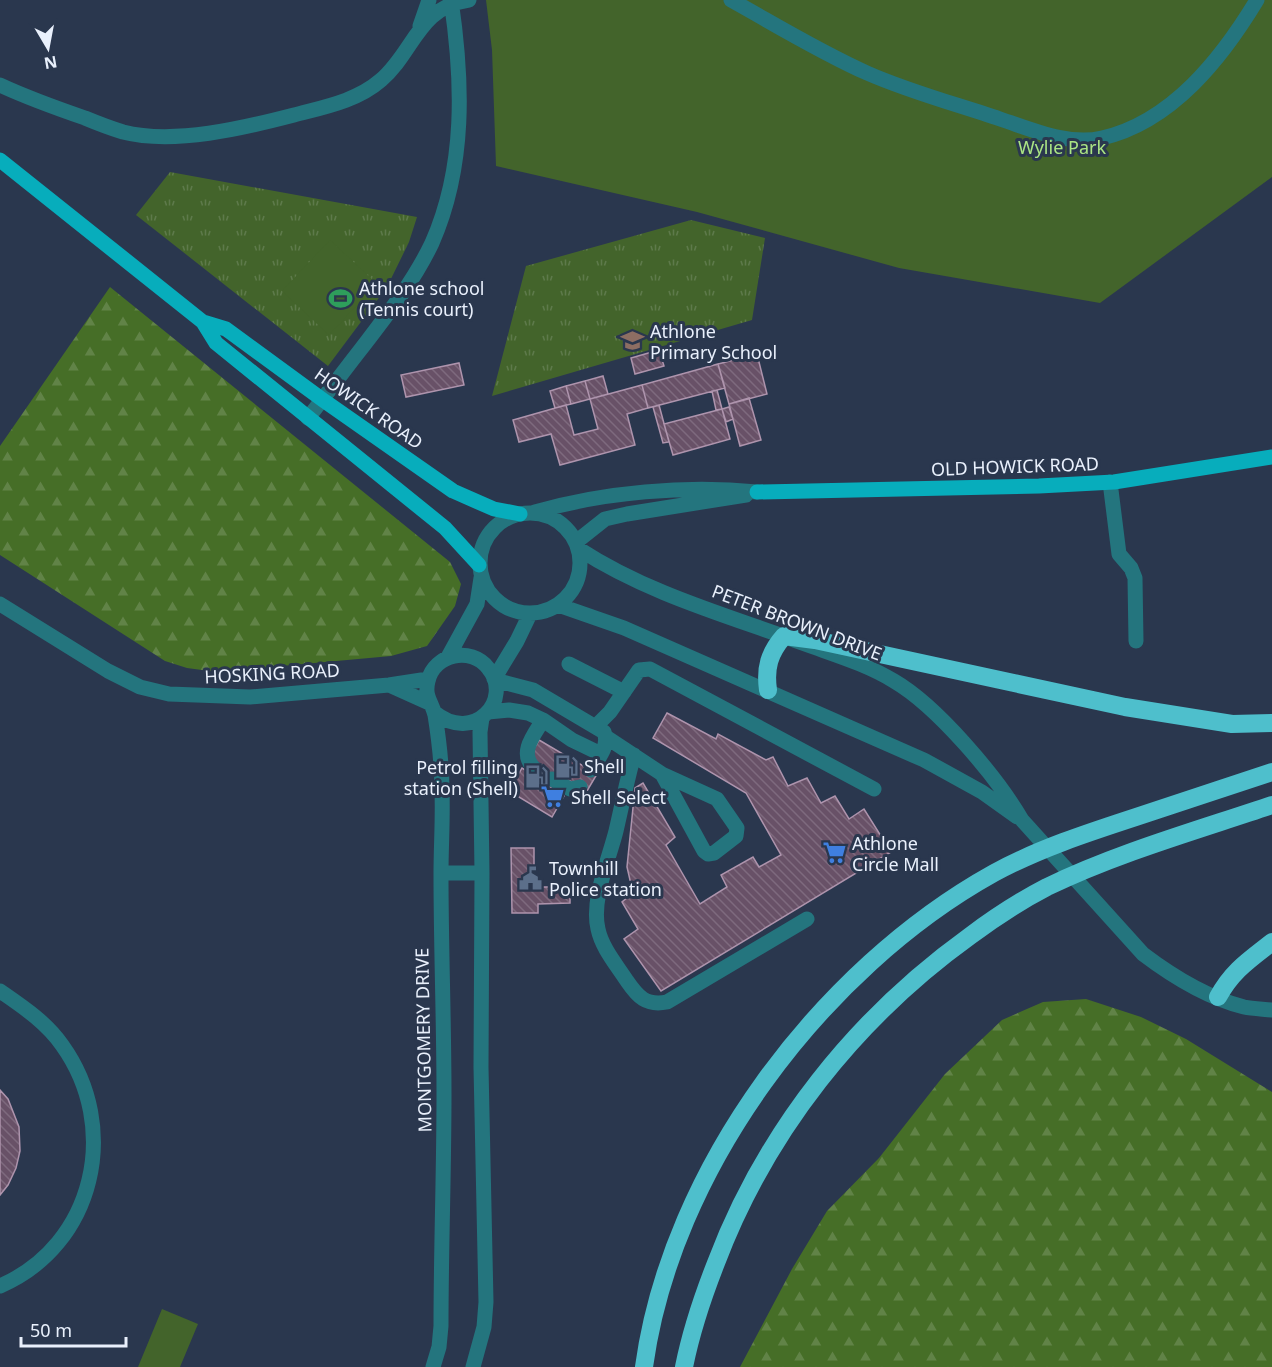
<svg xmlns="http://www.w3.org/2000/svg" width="1272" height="1367" font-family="'Noto Sans',sans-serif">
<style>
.grass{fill:url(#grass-tufts)}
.forest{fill:url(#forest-firs)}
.park{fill:#43642b}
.building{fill:url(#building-back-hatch);stroke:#ae94ad;stroke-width:1.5}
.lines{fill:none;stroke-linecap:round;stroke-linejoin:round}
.minor-tunnel{stroke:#475368;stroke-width:15;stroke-dasharray:15 8;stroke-linecap:butt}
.minor{stroke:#24757e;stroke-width:15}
.major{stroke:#07adbc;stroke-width:15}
.highway{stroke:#4ebfcc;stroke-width:18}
.labels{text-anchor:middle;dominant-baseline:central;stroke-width:6;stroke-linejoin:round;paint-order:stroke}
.park-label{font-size:18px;fill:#abe584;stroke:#2a374e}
.poi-label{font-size:18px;fill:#e9f0fc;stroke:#2a374e;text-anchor:start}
.street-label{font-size:18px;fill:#e9f0fc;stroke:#2a374e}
</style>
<defs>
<pattern id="grass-tufts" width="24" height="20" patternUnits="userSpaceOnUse" patternTransform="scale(1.5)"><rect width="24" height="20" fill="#43642b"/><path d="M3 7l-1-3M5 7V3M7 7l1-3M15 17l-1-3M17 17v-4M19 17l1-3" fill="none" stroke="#5e7a4b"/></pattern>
<pattern id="forest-firs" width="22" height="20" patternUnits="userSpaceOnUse" patternTransform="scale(1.5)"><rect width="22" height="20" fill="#466e27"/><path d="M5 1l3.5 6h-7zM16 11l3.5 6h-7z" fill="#618347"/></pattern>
<pattern id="building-back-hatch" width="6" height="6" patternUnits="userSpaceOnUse" patternTransform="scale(1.5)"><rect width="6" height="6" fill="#685167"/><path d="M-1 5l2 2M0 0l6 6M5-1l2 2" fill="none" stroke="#7e6a7e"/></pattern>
</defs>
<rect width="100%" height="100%" fill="#2a374e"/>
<!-- grass -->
<path class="grass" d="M170,172L417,217L409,242L387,287L328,366L136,215Z
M691,220L765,238L752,320L492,396L526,266Z"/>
<!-- forest -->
<path class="forest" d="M110,287L450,562L461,584L455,606L427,646L391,656L217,672L187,668L165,661L0,555V446Z
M1086,999L1141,1017L1186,1039L1272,1092V1367H740L792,1269L827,1211L879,1158L945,1074L1002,1020L1043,1002Z"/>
<!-- park -->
<path class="park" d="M486,0H1272V177L1100,303L899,268L697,212L496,166L492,50Z
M330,240L377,284L329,335L282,291Z
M162,1309L198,1324L180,1367H138Z"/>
<!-- building -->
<path class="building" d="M659,350L664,366L635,374L631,358Z
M757,354L767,394L729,404L718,364Z
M459,363L464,385L406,397L401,375Z
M718,364L725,388L648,408L642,385Z
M603,376L608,394L590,399L585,381Z
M585,381L590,399L571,404L566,386Z
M642,385L648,408L627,414L635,445L560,465L551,434L519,442L513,420L566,405L574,435L598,429L590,399Z
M566,386L571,404L555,408L550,391Z
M717,390L722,409L716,410L712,391Z
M749,398L761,440L740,446L729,404Z
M659,405L669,442L663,443L653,407Z
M729,407L733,419L726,422L722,409Z
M722,409L730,439L673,455L664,424Z
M667,713L716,739L718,734L766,760L773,757L788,786L807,778L821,803L835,796L849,819L864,809L891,852L661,991L624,939L638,929L622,902L633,893L627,867L635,788L643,783L675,837L666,845L700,904L727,887L721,875L753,857L759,867L781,855L746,793L653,738Z
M539,740L597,774L587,791L556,773L548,786L564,796L552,817L509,791L522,768L530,773L529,757Z
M511,848H534V887H570V903L538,904V913H512Z
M0,1090L8,1099L19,1127L20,1151L16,1168L8,1185L0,1195Z"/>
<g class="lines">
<!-- minor-tunnel -->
<path class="minor-tunnel" d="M533,767L552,779"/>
<!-- minor -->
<path class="minor" d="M731,0C776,25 820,52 867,73C910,92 956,104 1000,119C1031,129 1068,146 1102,138C1172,122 1222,58 1257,0
M420,26L429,0
M0,85C28,98 56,108 85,118C97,123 110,128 123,132C174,145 244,128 294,115C324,107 357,101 381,80C414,52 418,7 469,0
M308,418C326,395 343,372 361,349C387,315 414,281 432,243C466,166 463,81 451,0
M1110,482L1119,554L1131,568L1135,578L1136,641
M535,512C603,492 687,485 757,492
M480 563a50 50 0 1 1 100 0a50 50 0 1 1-100 0Z
M576,542L605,519L627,514L746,495
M579,549C648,594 729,616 805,644C835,655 866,664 894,681C937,706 997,777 1022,820L1143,954C1172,976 1208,998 1244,1007C1253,1009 1263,1009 1272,1010
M0,604L108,671L140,687L169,694L250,697L389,685L428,679
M558,605L624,628L924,760L982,792L1017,817
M448,657L477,604L481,578
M569,664L624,692
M494,679L517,641L530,614
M495,680L533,690L604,732C610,745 598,759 591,770
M389,685L429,703
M488,712L509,710L528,713L543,720L572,740L601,754
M596,726L610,712L639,670L650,669L874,789
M606,737L662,774L717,799L737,828L736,836L714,853L708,854L704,851L662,774
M634,755C627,780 622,805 616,831C609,859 591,900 598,929C602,948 616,964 627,981C638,997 646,1006 667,1002L807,919
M533,767C519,752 534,735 543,720
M552,779L570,789L580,787
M441,873H482
M0,991C23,1007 46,1022 62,1045C121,1127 95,1245 0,1286
M433,1367L439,1347L441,1326C441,1249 444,1172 444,1095C444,1021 441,948 441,874C441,846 443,819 442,792C442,767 439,740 435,715C432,702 424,697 428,681C434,654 471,646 488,668C514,699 474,745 434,712
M473,1367L484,1327L486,1302L481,1067L482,873L480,732L482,718"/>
<!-- major -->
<path class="major" d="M0,160L203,322L216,343L445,528L479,565
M203,322L226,329L323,400L453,491L494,509L520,514
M757,492L1039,486L1114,482L1272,457"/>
<!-- highway -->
<path class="highway" d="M768,690C765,668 769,653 784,636L815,640L1125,707L1232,724L1272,723
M1218,997C1232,971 1249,960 1272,942
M644,1367C671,1169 821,969 994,873C1038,849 1087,833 1136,817C1181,802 1227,787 1272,772
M684,1367C691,1332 703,1296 716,1263C766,1131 856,1018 970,936C994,918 1020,901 1047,887C1117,853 1198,830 1272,805"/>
</g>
<!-- icons -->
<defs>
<symbol id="stadium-bare" viewBox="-9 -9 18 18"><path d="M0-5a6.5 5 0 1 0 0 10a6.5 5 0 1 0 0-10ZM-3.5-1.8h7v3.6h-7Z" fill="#2e9e5b" stroke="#2a374e" stroke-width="2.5" paint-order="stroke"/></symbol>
<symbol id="school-bare" viewBox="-9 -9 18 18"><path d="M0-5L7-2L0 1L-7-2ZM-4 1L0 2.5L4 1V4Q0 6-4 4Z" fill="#8d6e63" stroke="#2a374e" stroke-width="2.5" paint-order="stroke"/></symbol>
<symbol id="fuel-bare" viewBox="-9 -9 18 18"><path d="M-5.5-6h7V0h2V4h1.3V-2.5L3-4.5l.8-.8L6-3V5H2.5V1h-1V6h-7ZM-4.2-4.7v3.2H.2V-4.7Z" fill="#5c6f8a" stroke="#2a374e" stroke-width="2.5" paint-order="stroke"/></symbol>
<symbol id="supermarket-bare" viewBox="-9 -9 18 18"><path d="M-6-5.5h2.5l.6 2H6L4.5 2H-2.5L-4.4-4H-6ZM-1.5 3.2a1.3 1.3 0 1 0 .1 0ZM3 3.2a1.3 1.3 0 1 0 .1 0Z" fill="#3f7fe0" stroke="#2a374e" stroke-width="2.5" paint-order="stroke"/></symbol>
<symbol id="civic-bare" viewBox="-9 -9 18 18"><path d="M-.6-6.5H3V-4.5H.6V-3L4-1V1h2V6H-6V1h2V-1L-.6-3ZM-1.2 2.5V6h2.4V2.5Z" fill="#5c6f8a" stroke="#2a374e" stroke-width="2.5" paint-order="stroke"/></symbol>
</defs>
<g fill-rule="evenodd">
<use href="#stadium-bare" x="324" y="282" width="33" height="33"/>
<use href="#school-bare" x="616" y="324" width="33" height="33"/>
<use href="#fuel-bare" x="550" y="750" width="33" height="33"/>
<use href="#fuel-bare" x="520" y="760" width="33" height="33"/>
<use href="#supermarket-bare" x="536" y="780" width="33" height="33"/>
<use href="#supermarket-bare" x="818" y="836" width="33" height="33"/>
<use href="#civic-bare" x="514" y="862" width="33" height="33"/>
</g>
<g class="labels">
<!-- park labels -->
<g class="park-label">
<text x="1062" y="147">Wylie Park</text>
</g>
<!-- poi labels -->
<g class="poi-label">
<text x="359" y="288">Athlone school<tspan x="359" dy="21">(Tennis court)</tspan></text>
<text x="650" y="331">Athlone<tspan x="650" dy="21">Primary School</tspan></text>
<text x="584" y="766">Shell</text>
<text x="518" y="767" text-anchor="end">Petrol filling<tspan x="518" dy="21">station (Shell)</tspan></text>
<text x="571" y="797">Shell Select</text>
<text x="852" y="843">Athlone<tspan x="852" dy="21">Circle Mall</tspan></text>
<text x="549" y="868">Townhill<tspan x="549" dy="21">Police station</tspan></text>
</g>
<!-- street labels -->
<g class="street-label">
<text transform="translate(369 408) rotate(35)">HOWICK ROAD</text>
<text transform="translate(1015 466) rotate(-2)">OLD HOWICK ROAD</text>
<text transform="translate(797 622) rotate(21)">PETER BROWN DRIVE</text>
<text transform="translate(272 673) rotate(-3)">HOSKING ROAD</text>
<text transform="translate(423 1040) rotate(-91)">MONTGOMERY DRIVE</text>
</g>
</g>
<!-- north arrow -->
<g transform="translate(48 48) rotate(170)" stroke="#2a374e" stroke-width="4.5" paint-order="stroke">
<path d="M0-4.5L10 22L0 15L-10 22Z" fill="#e9f0fc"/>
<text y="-9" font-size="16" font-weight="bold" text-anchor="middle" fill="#e9f0fc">N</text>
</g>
<!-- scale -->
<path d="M21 1337v9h105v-9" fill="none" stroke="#e9f0fc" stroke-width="3"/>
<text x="30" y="1337" font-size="18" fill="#e9f0fc" stroke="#2a374e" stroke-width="4.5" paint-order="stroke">50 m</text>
</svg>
